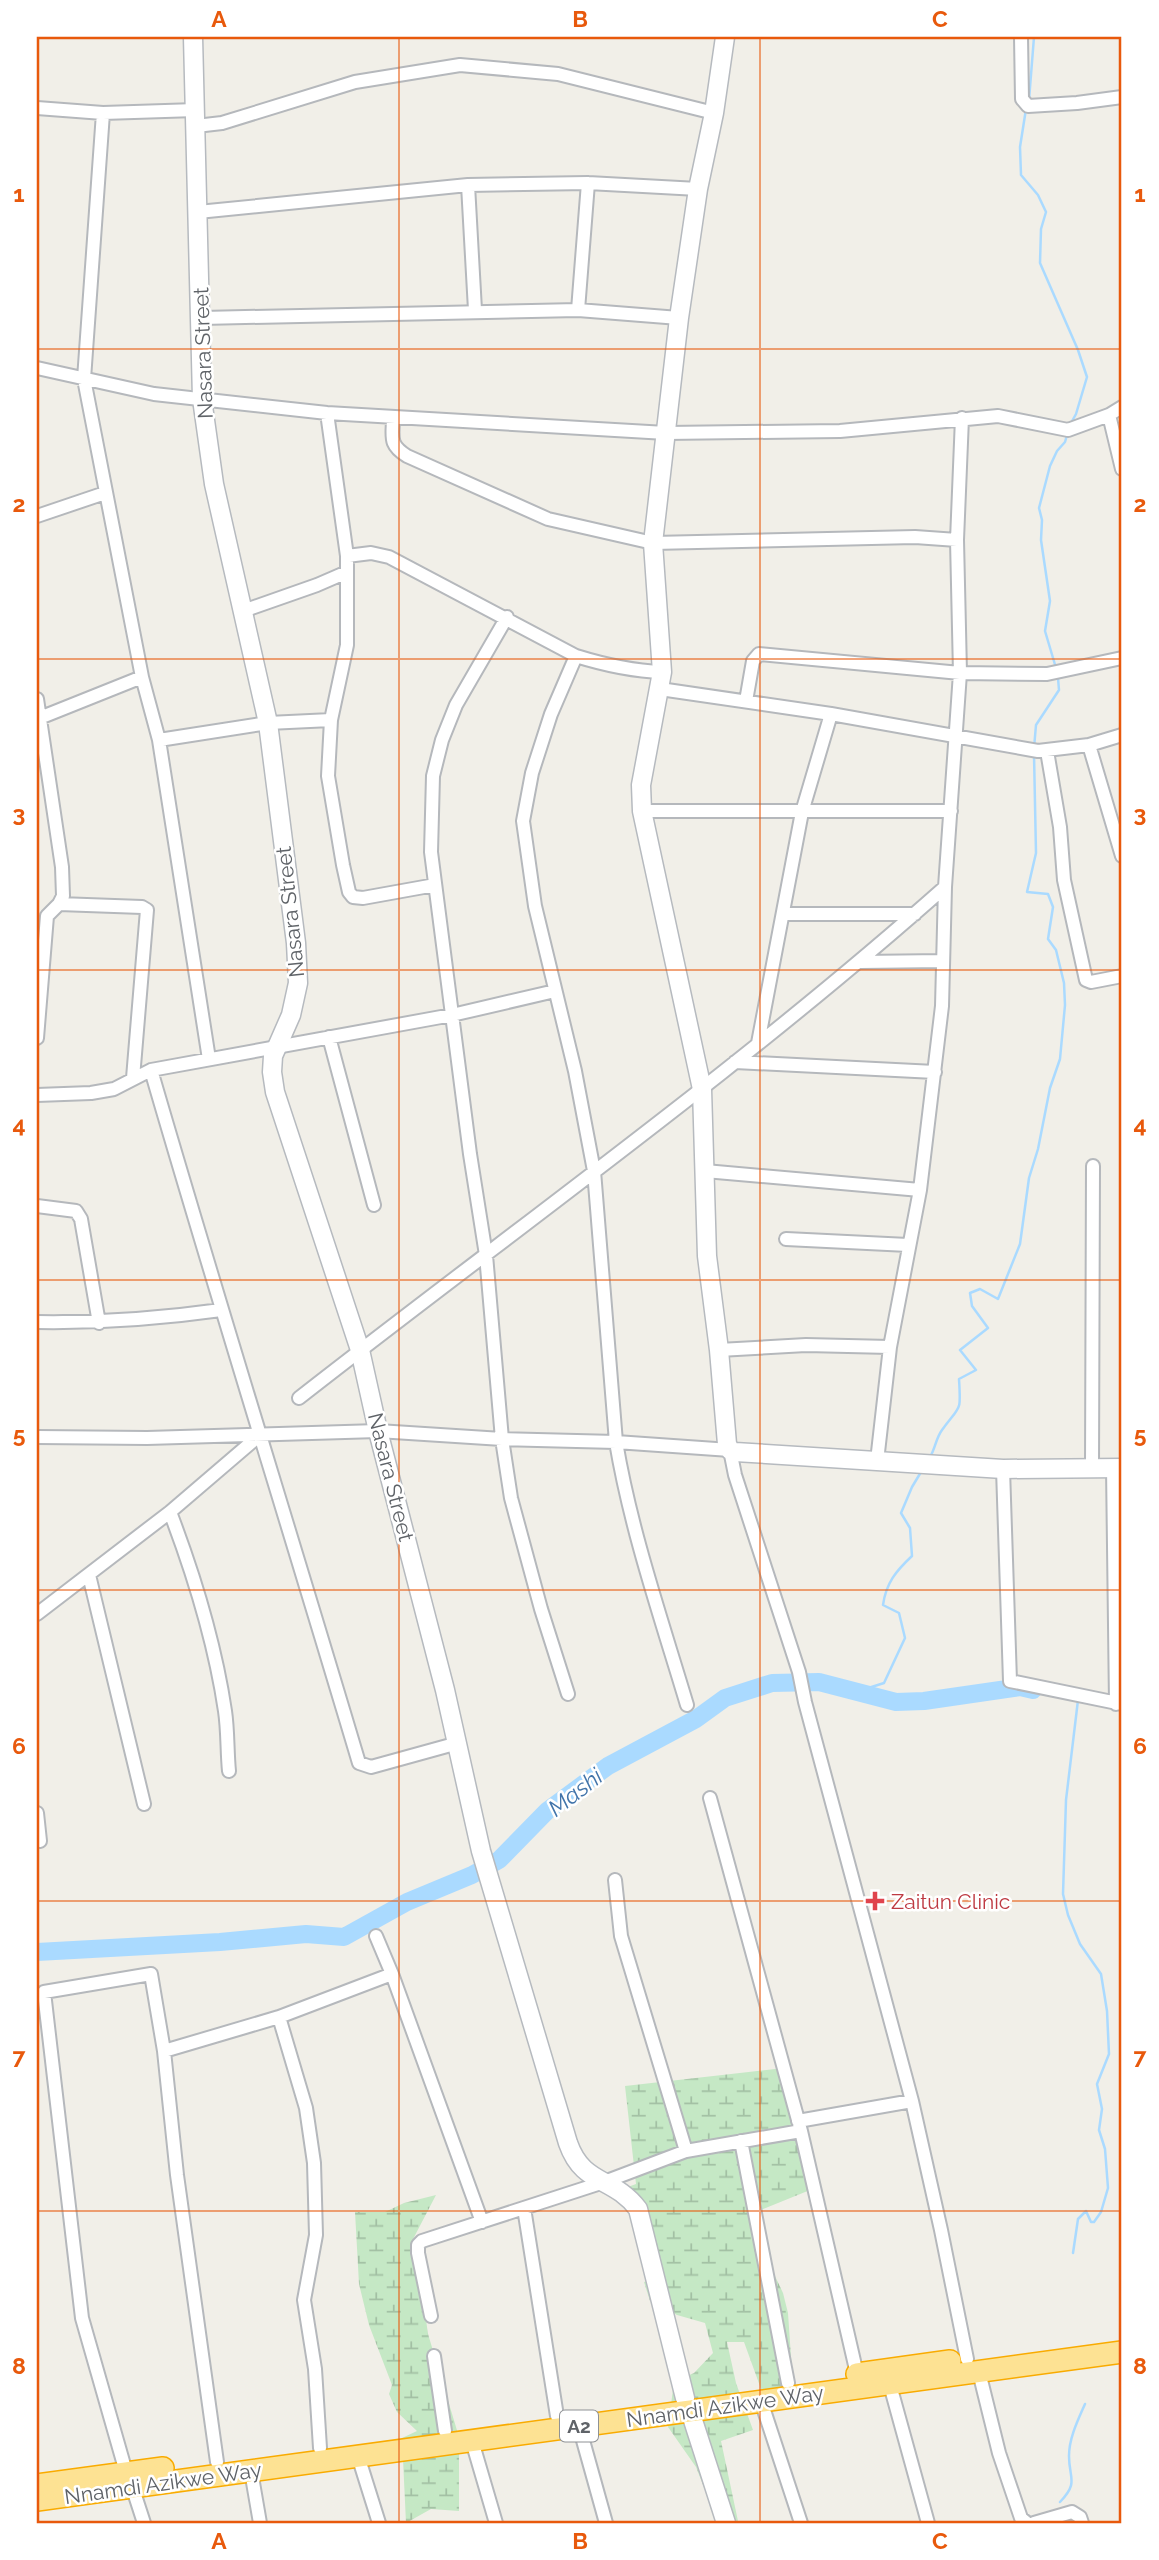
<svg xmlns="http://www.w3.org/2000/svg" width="1159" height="2560" font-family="Raleway,sans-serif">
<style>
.wetland{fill:url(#wetland-marsh)}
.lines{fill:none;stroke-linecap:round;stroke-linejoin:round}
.stream{stroke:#aadaff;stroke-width:2.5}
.river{stroke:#aadaff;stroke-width:18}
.street-casing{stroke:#b5b8bc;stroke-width:16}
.secondary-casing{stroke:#b6babf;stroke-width:21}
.highway-casing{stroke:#f9ab00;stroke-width:24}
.street{stroke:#fff;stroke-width:12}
.secondary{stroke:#fff;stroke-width:18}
.highway{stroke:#fde293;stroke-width:21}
.grid{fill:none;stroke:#e8590c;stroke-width:2;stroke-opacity:0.55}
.health-dot{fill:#e0444e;stroke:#fff;stroke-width:2.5}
.labels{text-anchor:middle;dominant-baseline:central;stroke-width:5;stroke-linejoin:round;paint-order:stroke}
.shield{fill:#fff;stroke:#8f9295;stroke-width:2}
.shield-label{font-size:19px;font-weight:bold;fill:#5f6368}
.street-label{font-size:21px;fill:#5f6368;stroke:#fff}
.health-label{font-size:21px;fill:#be3a42;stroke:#fff;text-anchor:start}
.water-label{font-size:23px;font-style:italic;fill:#4174aa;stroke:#fff}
.neatline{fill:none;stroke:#e8590c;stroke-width:2.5}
.grid-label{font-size:23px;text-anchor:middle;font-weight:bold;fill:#e8590c}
</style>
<defs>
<pattern id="wetland-marsh" width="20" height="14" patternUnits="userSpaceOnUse" patternTransform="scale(1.75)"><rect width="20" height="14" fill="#c5e8c5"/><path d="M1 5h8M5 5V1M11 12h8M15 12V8" fill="none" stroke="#a3c0a4"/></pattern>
</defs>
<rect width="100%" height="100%" fill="#f1efe8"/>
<!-- wetland -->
<path class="wetland" d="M784,2068L815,2188L756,2212L758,2240L783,2293L788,2313L794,2401L769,2411L744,2342H727L736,2383L753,2430L721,2441L738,2521V2523H718L696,2467L668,2427L674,2382L694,2373L713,2353L705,2323L677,2315L650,2301L644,2282L653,2279L625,2188L636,2184L625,2086Z
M436,2195L411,2243L419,2269L428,2334L459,2437V2511L431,2509L406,2523L402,2438L417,2431L397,2412L389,2394L392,2385L369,2325L359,2284L355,2212H385L404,2203Z"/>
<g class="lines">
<!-- stream -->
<path class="stream" d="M1029,100L1034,37
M1026,109L1020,147L1021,175L1038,195L1046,212L1041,229L1040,263L1078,350L1087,377L1076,414L1071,423
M1056,668L1045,631L1050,601L1041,540L1042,520L1039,508L1050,466L1057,451L1065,442L1067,435
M1034,748L1036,725L1059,690L1058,678
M930,1457C935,1449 936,1438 942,1430C961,1404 961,1413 959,1379L976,1370L960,1350L988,1328L972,1306L970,1293L980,1289L998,1299L1020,1244L1029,1178L1038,1149L1050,1088L1060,1059L1065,1005L1064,983L1056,950L1048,939L1053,907L1048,894L1027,892L1036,853L1034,754
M859,1691L884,1683L905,1638L899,1613L883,1605C886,1583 896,1571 912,1556L910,1528L901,1513L912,1487L921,1472
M1073,2253L1078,2219L1086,2211L1091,2222H1094L1101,2212L1108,2188L1105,2149L1099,2130L1102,2109L1097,2084L1109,2054L1107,2011L1101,1974L1080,1944L1068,1915L1063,1894L1066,1800L1078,1700
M1060,2502C1079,2482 1069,2479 1069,2456C1069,2438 1078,2420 1085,2404"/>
<!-- river -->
<path class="river" d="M37,1952L220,1942L306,1934L344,1937L407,1902L472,1875L499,1860L547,1811L608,1766L696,1719L725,1698L772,1683L819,1682L896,1702L924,1701L1020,1687L1033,1690"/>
<defs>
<path id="street" d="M1021,37L1022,99L1028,106L1077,103L1122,97
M37,108L103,113L196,110
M103,113L84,379L142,677L159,740L209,1059
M196,126L222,123L355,82L460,65L558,74L714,113
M468,185L475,310
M198,212L468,185L588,183L698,189
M578,310L588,183
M202,318L578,310L679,318
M37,368L154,394L327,413L666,433L840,431L998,416L1068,430L1109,415L1122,407
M327,413L347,556V645L331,720L328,776L343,865L349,892L353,897L363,898L435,885
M1109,415L1122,469
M393,417C393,437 388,444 407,456L548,519L653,543L915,537L957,540
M37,516L105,493
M347,556L371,553L389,557L576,656C605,665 632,671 662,672
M243,611L317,585L347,572
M507,617L456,705L442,740L433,776L431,852L470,1154L486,1255L502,1439L511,1498L541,1609L568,1694
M576,656L551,714L532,773L523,821L535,906L575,1071L594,1171L616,1442C631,1531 661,1618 687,1705
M660,689L831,714L1038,751L1089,745L1122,735
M37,699L62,867L63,896L59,904L47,916L37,1038
M746,701L753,661L759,654L960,673L1047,674L1122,658
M37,719L142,677
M159,740L268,723L331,720
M1089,745L1122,856
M1047,751L1060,827L1064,880L1086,980L1091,982L1122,976
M642,811H951
M59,904L142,907L147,910L133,1078
M783,914H915
M860,962L943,961
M329,1037L374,1205
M758,1043L802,812L831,714
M735,1062L935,1072
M151,1070C218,1301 290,1531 359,1763L371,1767L458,1743
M37,1095L91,1093L114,1089L151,1070L452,1015L555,991
M705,1171L920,1190
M37,1206L76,1211L81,1219L99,1323
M786,1239L908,1245
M37,1322C101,1323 157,1319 221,1310
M719,1350L806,1345L890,1347
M299,1398C515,1229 740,1069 945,887
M37,1437L147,1438L378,1431L502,1439L616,1442L730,1450L735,1475L799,1672L805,1702L912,2101L941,2230L967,2359
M877,1461L890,1347L920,1190L942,1006L945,887L960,673L957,540L962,418
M1092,1467L1093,1166
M1113,1467L1116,1704
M1003,1469L1010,1681L1122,1704
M170,1512C194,1575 215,1644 225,1711C228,1731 227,1751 229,1771
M89,1575L144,1804
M37,1614L170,1512L261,1434
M710,1798L801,2131L857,2374
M37,1813L40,1841
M615,1880L621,1936L686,2151
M376,1936L392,1974
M279,2017L306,2108L314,2163L316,2235L304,2300L315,2369L320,2448
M164,2051L279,2017L392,1974L482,2222
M798,2121L912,2101
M741,2141L788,2383
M524,2208L557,2416
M431,2316L418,2253V2245L422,2241L604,2182L686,2151L801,2131
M434,2356L445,2431
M979,2372L999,2453L1021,2518L1027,2523
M890,2385L928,2523
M761,2401L801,2523
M579,2426L606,2523
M472,2441L496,2523
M358,2456L379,2523
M251,2471L260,2523
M126,2472L82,2318L44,1992L151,1974L164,2051L177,2175L217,2462
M132,2486L144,2523
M1034,2523L1072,2512L1080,2517L1082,2523"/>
<path id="secondary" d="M193,37L202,399L214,484L268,723L296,943L298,983L291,1015L273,1056L272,1072L275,1092L360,1350L378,1431L445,1690L481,1851L568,2143C583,2186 613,2176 638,2209L685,2398
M725,37L714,113L698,189L679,318L653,543L662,672L641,785L642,811L702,1089L707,1256L719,1350L727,1444L730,1450L735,1452L1003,1469L1122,1468
M690,2411L726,2523"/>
<path id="highway" d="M857,2374L950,2361
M37,2485L163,2468
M37,2500L1122,2352"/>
</defs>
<!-- street casing -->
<use href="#street" class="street-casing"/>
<!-- secondary casing -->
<use href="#secondary" class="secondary-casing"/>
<!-- highway casing -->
<use href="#highway" class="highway-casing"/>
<!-- street -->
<use href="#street" class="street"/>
<!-- secondary -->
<use href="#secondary" class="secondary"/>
<!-- highway -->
<use href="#highway" class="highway"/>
</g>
<!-- grid -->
<path class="grid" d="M399,37V2523M760,37V2523M37,349H1122M37,659H1122M37,970H1122M37,1280H1122M37,1590H1122M37,1901H1122M37,2211H1122"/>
<!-- markers -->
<path class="health-dot" d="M871.5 1890.5h7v7h7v7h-7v7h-7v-7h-7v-7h7z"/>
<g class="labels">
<!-- shield labels -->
<rect class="shield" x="560" y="2410.5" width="38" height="31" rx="5"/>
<g class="shield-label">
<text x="579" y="2426">A2</text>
</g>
<!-- street labels -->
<g class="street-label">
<text transform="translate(203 353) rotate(-92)">Nasara Street</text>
<text transform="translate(290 912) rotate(-96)">Nasara Street</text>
<text transform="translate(391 1477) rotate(76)">Nasara Street</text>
<text transform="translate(725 2406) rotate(-8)">Nnamdi Azikwe Way</text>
<text transform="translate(163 2483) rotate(-8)">Nnamdi Azikwe Way</text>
</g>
<!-- health labels -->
<g class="health-label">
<text x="891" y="1901">Zaitun Clinic</text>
</g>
<!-- water labels -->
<g class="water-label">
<text transform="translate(575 1792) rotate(-38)">Mashi</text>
</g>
</g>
<!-- border -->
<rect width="1159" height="2560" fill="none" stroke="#ffffff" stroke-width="77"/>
<rect x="38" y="38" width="1082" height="2484" class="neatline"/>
<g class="grid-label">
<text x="219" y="27">A</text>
<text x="580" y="27">B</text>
<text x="940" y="27">C</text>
<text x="19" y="202">1</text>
<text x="1140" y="202">1</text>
<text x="19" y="512">2</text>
<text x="1140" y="512">2</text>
<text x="19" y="822">3</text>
<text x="1140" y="822">3</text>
<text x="19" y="1133">4</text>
<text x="1140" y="1133">4</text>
<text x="19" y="1443">5</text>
<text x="1140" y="1443">5</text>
<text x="19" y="1754">6</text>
<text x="1140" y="1754">6</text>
<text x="19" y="2064">7</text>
<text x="1140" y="2064">7</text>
<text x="19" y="2374">8</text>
<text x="1140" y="2374">8</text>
<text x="219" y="2549">A</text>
<text x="580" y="2549">B</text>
<text x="940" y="2549">C</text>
</g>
</svg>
